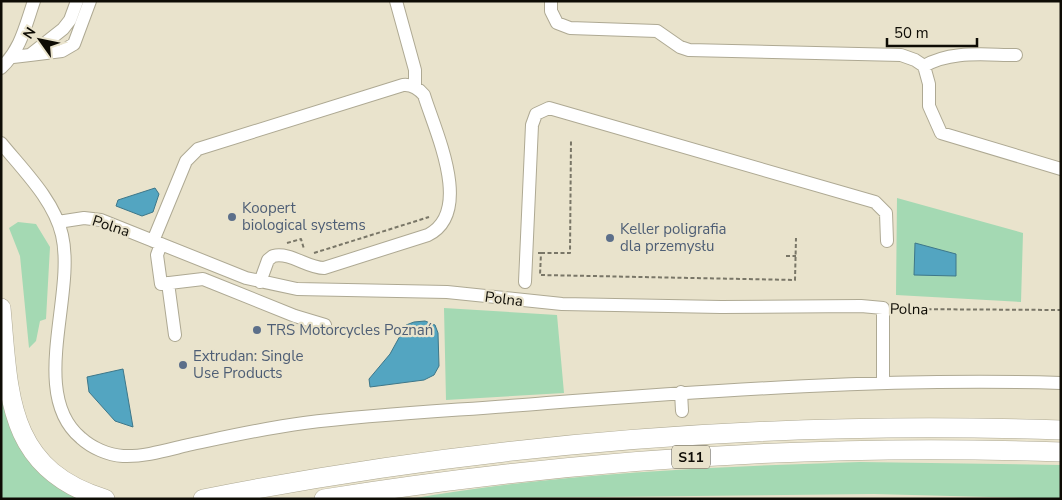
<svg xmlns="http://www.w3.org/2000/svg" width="1062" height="500" font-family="'Nunito Sans',sans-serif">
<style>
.green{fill:#a4d9b3}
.water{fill:#53a5c1;stroke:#3e7789}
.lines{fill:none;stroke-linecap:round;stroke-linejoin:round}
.minor-casing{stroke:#aea993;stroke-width:14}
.highway-casing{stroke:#aea993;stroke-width:20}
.path{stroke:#797667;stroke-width:2;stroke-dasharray:4 2.5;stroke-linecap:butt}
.minor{stroke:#fff;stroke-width:12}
.highway{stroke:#fff;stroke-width:19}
.service-dot{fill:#5c6f8a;stroke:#e9e3cc;stroke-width:2}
.labels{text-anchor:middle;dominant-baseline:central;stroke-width:4.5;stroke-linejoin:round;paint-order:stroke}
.shield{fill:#e9e3cc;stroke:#504c41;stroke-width:1}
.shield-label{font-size:14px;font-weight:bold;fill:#0e0c05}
.service-label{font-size:15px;fill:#4e5e75;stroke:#e9e3cc;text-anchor:start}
.street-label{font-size:15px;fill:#0e0c05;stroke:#e9e3cc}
</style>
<rect width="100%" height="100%" fill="#e9e3cc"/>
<!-- green -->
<path class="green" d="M897,198L1023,233L1021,302L896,295Z
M18,222L36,224L50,247L46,319L40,321L36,341L29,348L20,256L9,228Z
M444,308L557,315L564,393L446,400Z
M2,401L85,499H1Z
M860,462L1061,465V499L874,494L410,499C558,473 710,467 860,462Z"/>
<!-- water -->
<path class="water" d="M155,188L159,194L153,212L142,216L116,206L118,200Z
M915,243L956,254V276L914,275Z
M425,321L435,325L438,333L439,366L434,375L424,380L370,387L369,379L390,354L406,325L414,322Z
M123,369L133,427L115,421L89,392L87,377Z"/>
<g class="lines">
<defs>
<path id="minor" d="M396,1L415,70V86
M551,1V11L557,23L570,28L657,31L680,47L689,50L901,55L915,60L924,66L929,84V106L941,133L1061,169
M30,55L62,51L74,44L90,1
M13,57L30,55L63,29L70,20L77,1
M924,66C951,50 985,55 1016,55
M1,68C21,49 25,27 34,1
M1,143C23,170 54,200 62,235C76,295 28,394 81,438C92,448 108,455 123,456C144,457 167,450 188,445C226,437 265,428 304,423C385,413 466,410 547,403C719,390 888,378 1061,383
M58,222L84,218L101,220L246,278L297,289L447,292L562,304L721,307L861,306L883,308V382
M153,241L186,161L198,149L403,85C412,84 418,88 424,95C435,131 474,212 428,235L324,268C307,268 291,252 273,256L268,260L260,282
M161,244L157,255L161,284L203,279L295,316L325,325
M525,282L532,125L536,114L549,108L875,202L886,213L887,241
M168,283L175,335
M681,392L682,411"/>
<path id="highway" d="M1,308C9,394 6,469 105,499
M203,499C486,443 773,420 1061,430
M324,499C568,460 814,443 1061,452"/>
</defs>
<!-- minor casing -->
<use href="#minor" class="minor-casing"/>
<!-- highway casing -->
<use href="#highway" class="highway-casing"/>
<!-- path -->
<path class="path" d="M287,243L301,239L304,249
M314,253L429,217
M538,253H541L540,275L795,280L796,238
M541,253H570L571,140
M786,256H796
M895,309L1061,310"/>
<!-- minor -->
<use href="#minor" class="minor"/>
<!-- highway -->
<use href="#highway" class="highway"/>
</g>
<!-- markers -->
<g class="service-dot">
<circle cx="232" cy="217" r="5"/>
<circle cx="610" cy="238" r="5"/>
<circle cx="257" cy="330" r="5"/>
<circle cx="183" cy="365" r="5"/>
</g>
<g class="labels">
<!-- shield labels -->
<rect class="shield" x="672" y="445.5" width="38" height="23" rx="4"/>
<g class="shield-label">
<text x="691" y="457">S11</text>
</g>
<!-- service labels -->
<g class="service-label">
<text x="242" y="208">Koopert<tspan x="242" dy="17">biological systems</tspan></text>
<text x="620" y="229">Keller poligrafia<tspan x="620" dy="17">dla przemysłu</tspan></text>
<text x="267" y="330">TRS Motorcycles Poznań</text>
<text x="193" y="356">Extrudan: Single<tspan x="193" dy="17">Use Products</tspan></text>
</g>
<!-- street labels -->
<g class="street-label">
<text transform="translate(111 226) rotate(18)">Polna</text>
<text transform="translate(504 299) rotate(7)">Polna</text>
<text transform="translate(909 309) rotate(1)">Polna</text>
</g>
</g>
<!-- border -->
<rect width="1062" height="500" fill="none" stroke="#0e0c05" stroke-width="5"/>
<!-- north arrow -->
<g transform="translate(40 40) rotate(303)" stroke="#e9e3cc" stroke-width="4" paint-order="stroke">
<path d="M0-4L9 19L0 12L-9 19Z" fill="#0e0c05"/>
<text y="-8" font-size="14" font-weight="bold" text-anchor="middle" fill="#0e0c05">N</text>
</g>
<!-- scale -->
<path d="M887 38v8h90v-8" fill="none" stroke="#0e0c05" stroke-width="2.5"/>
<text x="894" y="38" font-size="15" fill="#0e0c05" stroke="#e9e3cc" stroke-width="4" paint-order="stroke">50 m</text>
</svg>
